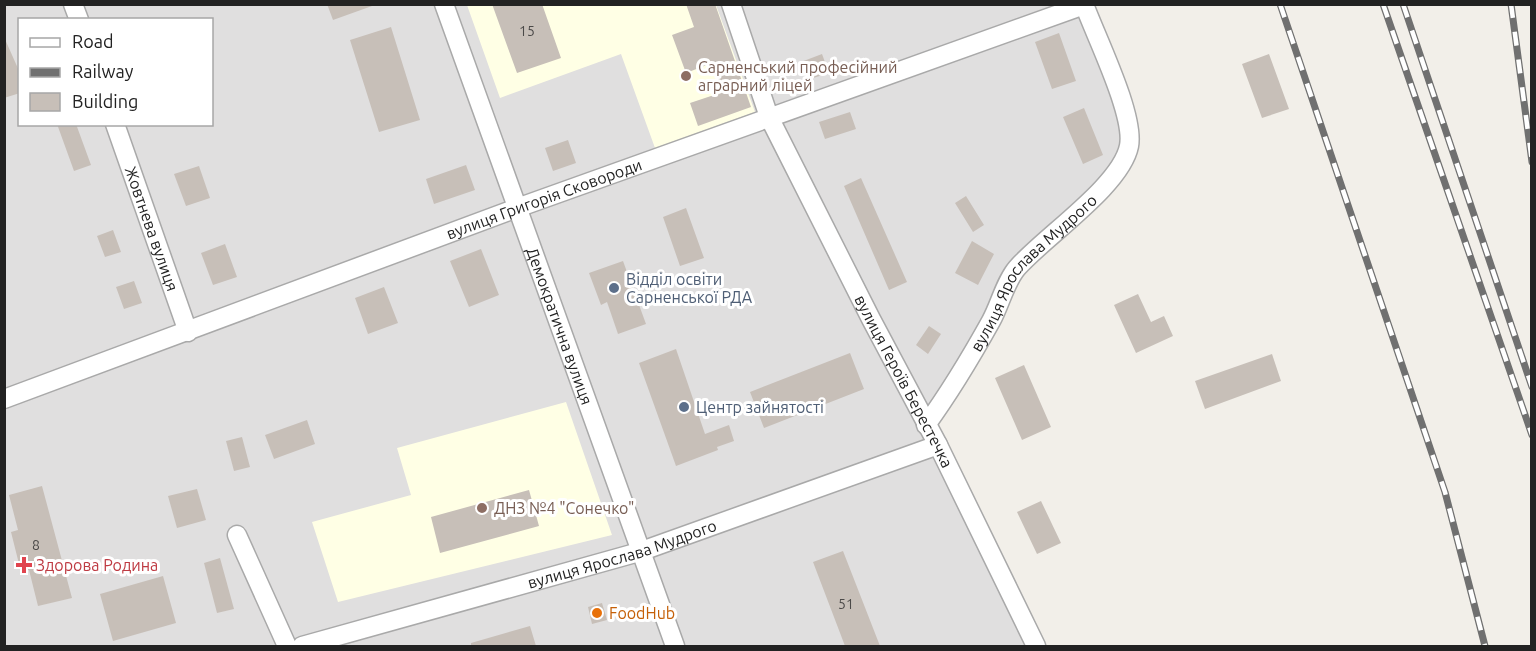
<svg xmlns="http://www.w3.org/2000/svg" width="1536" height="651" font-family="Ubuntu,sans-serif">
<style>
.residential{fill:#e0dfdf;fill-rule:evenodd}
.education{fill:#ffffe5}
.building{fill:#c7bfb8}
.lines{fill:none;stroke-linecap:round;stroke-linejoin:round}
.minor-casing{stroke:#a9a9a9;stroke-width:21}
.minor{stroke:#fff;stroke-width:18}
.rail-casing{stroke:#707070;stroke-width:7}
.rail{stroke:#fff;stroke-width:4.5;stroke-dasharray:14;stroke-linecap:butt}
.education-dot{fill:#8d6e63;stroke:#fff;stroke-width:2}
.service-dot{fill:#5c6f8a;stroke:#fff;stroke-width:2}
.health-dot{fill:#e0444e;stroke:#fff;stroke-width:2}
.food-dot{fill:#e8710a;stroke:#fff;stroke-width:2}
.labels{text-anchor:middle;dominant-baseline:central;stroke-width:6;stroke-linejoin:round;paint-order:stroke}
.number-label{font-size:14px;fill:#4b4948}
.education-label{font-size:16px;fill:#785e54;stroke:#fff;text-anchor:start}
.street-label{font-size:16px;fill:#222;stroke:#fff}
.service-label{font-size:16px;fill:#4e5e75;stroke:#fff;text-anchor:start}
.health-label{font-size:16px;fill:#be3a42;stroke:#fff;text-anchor:start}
.food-label{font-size:16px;fill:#c56008;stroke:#fff;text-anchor:start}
</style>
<rect width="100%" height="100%" fill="#f2efe9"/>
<!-- residential -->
<path class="residential" d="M4,5H1084L1119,93L1125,162L1035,249L926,425L1036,646H5ZM20,20H212V124H20Z"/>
<!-- education -->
<path class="education" d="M467,5H716L755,112L655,148L621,54L500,98Z
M566,402L612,535L338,602L312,522L411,495L397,448Z"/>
<!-- building -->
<path class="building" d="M327,4H372V6L333,20Z
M492,4H542L561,58L517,73Z
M686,4H715L751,107L698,126L690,103L723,92L712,63L686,73L672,35L694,27Z
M391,27L420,120L379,132L350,40Z
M1059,33L1076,81L1052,89L1035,42Z
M4,37L20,73V93L4,98Z
M822,54L829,73L807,80L801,62Z
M1269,54L1289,109L1262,118L1242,64Z
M1084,108L1103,155L1083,164L1063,117Z
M850,112L856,129L825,139L819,122Z
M57,124H76L91,165L74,171Z
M568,140L576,163L553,171L545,148Z
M466,165L475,190L434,204L426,179Z
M199,166L210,198L186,206L174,174Z
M861,178L907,282L889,290L844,186Z
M966,196L984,225L973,232L955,203Z
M686,208L704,258L680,266L663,217Z
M113,230L121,252L105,257L97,236Z
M972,241L994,254L978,285L955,273Z
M225,244L237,277L213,285L201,253Z
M481,249L499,295L469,307L450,261Z
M623,261L646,324L618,334L607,302L601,305L589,273Z
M134,281L142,303L124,309L116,287Z
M384,287L398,323L368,334L355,298Z
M1138,294L1151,322L1164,316L1173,336L1136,353L1114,305Z
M929,326L941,334L928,354L916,345Z
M676,349L705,434L729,425L734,441L717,447L718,450L676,466L639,363Z
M850,353L864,389L764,428L750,392Z
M1272,354L1281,381L1205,409L1195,381Z
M1024,365L1051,427L1022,440L995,378Z
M307,420L315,444L274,459L265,435Z
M242,437L250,467L234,471L226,441Z
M42,486L72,598L38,606L29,570L21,572L11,532L18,530L9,495Z
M197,489L206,520L177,528L168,496Z
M529,490L539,526L440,553L431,517Z
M1041,501L1061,543L1037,554L1017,512Z
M843,551L880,646H845L813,562Z
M220,558L234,609L217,613L204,563Z
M163,576L176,623L113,641L100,594Z
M602,603L607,620L592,624L588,607Z
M530,626L536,646H471V643Z"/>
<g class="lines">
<defs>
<g id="minor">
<path d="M73,4L79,20"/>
<path id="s1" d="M444,4L675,646"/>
<path id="s2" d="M731,4L769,117L871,319L938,445L1036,646"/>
<path id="s3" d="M115,124L188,332"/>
<path id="s4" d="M4,399L517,208L1084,5"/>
<path id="s5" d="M926,425C950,392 971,357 991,321C1000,305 1005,282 1017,268C1045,236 1121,186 1129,146C1135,115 1096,37 1084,4"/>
<path d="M237,535L287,646"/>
<path id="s6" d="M302,646L639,552L938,445"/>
</g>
</defs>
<!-- minor casing -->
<use href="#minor" class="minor-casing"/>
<!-- minor -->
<use href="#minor" class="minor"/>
<defs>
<path id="rail" d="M1280,4L1445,492L1485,646
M1383,4L1532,435
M1403,4L1532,387
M1511,4L1532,162"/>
</defs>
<!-- rail casing -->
<use href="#rail" class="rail-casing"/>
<!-- rail -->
<use href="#rail" class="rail"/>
</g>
<!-- markers -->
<g class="education-dot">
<circle cx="686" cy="76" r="6"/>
<circle cx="482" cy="508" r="6"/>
</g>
<g class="service-dot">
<circle cx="614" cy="288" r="6"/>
<circle cx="684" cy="407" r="6"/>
</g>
<path class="health-dot" d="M21 556h6v6h6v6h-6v6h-6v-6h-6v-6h6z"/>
<circle class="food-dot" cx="597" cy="613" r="6"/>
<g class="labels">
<!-- number labels -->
<g class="number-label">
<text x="527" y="31">15</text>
<text x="36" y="545">8</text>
<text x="846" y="604">51</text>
</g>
<!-- education labels -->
<g class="education-label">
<text x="698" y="67">Сарненський професійний<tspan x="698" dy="18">аграрний ліцей</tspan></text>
<text x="494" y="508">ДНЗ №4 "Сонечко"</text>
</g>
<!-- street labels -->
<g class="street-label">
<text stroke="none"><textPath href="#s4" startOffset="576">вулиця Григорія Сковороди</textPath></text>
<text stroke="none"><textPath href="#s3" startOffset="111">Жовтнева вулиця</textPath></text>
<text stroke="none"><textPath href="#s5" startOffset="188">вулиця Ярослава Мудрого</textPath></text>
<text stroke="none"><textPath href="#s1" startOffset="342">Демократична вулиця</textPath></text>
<text stroke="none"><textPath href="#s2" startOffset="416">вулиця Героїв Берестечка</textPath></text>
<text stroke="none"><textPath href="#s6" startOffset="333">вулиця Ярослава Мудрого</textPath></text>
</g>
<!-- service labels -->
<g class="service-label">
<text x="626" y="279">Відділ освіти<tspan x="626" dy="18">Сарненської РДА</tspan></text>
<text x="696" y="407">Центр зайнятості</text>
</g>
<!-- health labels -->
<g class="health-label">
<text x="36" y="565">Здорова Родина</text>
</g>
<!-- food labels -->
<g class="food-label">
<text x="609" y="613">FoodHub</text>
</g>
</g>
<!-- border -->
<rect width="1536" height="651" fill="none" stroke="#222222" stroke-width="12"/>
<!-- legend -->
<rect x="18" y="18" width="195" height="108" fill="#ffffff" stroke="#a7a7a7" stroke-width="1.5"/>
<rect x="30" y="38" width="30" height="9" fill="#ffffff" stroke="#a7a7a7" stroke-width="1.5"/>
<text x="72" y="48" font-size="18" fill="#222222">Road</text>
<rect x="30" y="68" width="30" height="9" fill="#707070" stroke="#a7a7a7" stroke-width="1.5"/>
<text x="72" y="78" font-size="18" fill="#222222">Railway</text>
<rect x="30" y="93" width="30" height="18" fill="#c7bfb8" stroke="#a7a7a7" stroke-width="1.5"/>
<text x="72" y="108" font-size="18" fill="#222222">Building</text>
</svg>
